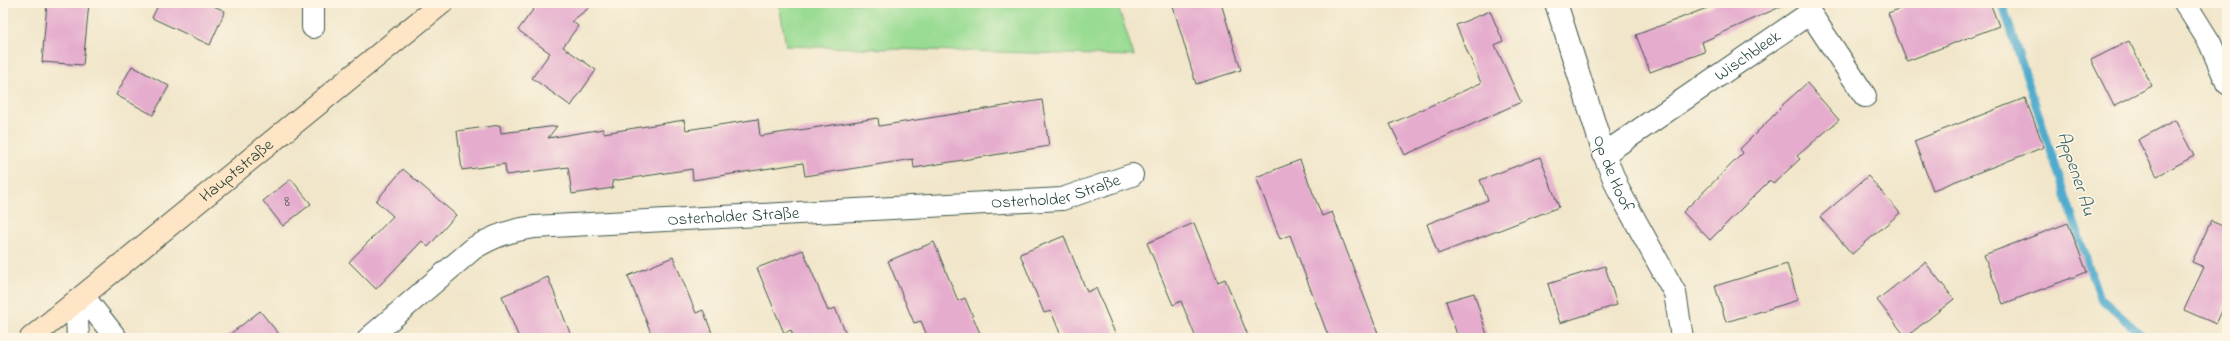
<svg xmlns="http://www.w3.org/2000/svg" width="2230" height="341" font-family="'Indie Flower',sans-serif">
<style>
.green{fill:#98db92;stroke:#5c8c63}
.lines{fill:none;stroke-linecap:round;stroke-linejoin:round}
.stream{stroke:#4fabcd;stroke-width:8}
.building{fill:#e5accd}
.street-casing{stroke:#3e564a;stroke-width:24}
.secondary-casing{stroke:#3e564a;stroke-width:24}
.street{stroke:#fff;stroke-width:22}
.secondary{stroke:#fde5c5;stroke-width:22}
.labels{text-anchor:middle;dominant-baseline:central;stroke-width:3.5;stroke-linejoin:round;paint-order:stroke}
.number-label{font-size:15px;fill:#50595a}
.street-label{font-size:17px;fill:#1f3d34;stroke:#fcf5e5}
.water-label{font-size:18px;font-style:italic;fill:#2d5e62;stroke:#fcf5e5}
</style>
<rect width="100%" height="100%" fill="#fcf5e5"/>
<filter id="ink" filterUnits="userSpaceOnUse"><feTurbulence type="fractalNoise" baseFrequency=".025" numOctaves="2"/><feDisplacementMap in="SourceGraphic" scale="8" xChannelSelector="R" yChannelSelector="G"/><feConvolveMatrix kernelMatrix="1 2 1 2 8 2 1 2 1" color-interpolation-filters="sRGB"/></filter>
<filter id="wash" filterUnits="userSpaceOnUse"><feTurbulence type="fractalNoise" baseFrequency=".012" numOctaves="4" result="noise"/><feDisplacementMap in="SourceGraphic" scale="16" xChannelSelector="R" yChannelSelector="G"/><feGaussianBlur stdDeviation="0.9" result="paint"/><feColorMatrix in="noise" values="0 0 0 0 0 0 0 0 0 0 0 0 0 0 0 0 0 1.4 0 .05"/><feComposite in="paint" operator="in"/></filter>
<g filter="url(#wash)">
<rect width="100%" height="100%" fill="#f1e6ca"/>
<!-- green -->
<path class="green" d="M779,3H1117L1134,56L786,46Z"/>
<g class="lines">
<!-- stream -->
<path class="stream" d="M2002,3L2099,297L2145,338"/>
</g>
<g id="blocks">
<!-- building -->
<path class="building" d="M47,3H89L83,65L42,62Z
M159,3H207L225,11L210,45L152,18Z
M538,3H595L572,21L578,26L563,47L596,70L571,106L532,78L550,53L518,30Z
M1172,3H1221L1241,70L1196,84Z
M1720,3H1789L1702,42L1705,52L1650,72L1636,35Z
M1916,3H1990L1999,26L1907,61L1888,13Z
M1490,11L1503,41L1495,45L1521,102L1405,155L1390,124L1481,83L1456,25Z
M2129,41L2152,86L2114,106L2091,60Z
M132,66L169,86L153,115L116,95Z
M1807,83L1839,120L1797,156L1800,159L1773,184L1770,180L1710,240L1683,212L1743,153L1740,149L1780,109L1779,108Z
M2025,98L2044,147L1933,190L1914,141Z
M1042,100L1049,146L914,168L913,159L805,176L803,163L693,180L692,169L612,181L613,188L572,194L568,167L506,175L505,164L462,170L457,131L500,125L501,133L557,126L548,138L603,129L604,133L684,120L686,130L758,119L760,136L878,118L879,126Z
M2175,120L2194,156L2157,176L2138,140Z
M1540,157L1559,207L1438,254L1427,224L1488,200L1480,180Z
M1300,160L1322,216L1332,212L1378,333L1365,338H1329L1290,235L1280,239L1256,177Z
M403,169L456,215L428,247L422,241L376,289L349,262L393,216L376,201Z
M1868,176L1900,213L1852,254L1820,217Z
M291,179L311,204L283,226L263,201Z
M2211,221L2227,228V300L2216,324L2184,310L2204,267L2192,262Z
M1194,223L1218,282L1225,279L1249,338H1196L1181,301L1173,305L1147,243Z
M2068,223L2087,272L2003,304L1984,255Z
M1064,236L1087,292L1096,288L1117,338H1062L1051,311L1044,313L1020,254Z
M934,242L958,301L965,298L982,338H928L921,321L914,323L888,261Z
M803,250L828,311L835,308L848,338H794L791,330L784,333L757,268Z
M673,257L696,313L703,310L714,338H653L628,276Z
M1925,262L1954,299L1906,337L1877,300Z
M1787,264L1798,300L1726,322L1715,286Z
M1605,266L1617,305L1560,323L1548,284Z
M548,277L572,338H519L502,296Z
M1474,293L1488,338H1458L1446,301Z
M260,311L282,338H225Z"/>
</g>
</g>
<g filter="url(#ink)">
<use href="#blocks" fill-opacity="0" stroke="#3e564a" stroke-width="1"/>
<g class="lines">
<defs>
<g id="street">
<path id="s1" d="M1556,3L1604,154L1619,191L1675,293L1682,338"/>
<path d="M2185,3L2210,43L2227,83"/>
<path d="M313,27V3"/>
<path id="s2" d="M1604,154L1810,13L1865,96"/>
<path d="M83,296L116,338"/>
<path d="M78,338L77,319L83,296"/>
<path id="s3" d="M369,338L474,248C494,236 511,230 534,227L1062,199L1132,175"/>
</g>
<g id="secondary">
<path id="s4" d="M31,338L442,3"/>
</g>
</defs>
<!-- street casing -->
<use href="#street" class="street-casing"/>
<!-- secondary casing -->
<use href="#secondary" class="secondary-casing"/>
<!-- street -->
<use href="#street" class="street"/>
<!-- secondary -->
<use href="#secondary" class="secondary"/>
</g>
</g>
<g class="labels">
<!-- number labels -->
<g class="number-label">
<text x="287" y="202">8</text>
</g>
<!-- street labels -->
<g class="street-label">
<text stroke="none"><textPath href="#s2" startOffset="174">Wischbleek</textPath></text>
<text stroke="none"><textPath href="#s4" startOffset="265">Hauptstraße</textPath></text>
<text stroke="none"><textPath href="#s1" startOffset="180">Op de Hoof</textPath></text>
<text stroke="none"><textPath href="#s3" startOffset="726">Osterholder Straße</textPath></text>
<text stroke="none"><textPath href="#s3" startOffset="402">Osterholder Straße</textPath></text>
</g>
<!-- water labels -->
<g class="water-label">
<text transform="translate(2075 174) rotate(72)">Appener Au</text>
</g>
</g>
<!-- margin -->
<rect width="2230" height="341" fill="none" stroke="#fcf5e5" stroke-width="16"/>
</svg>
